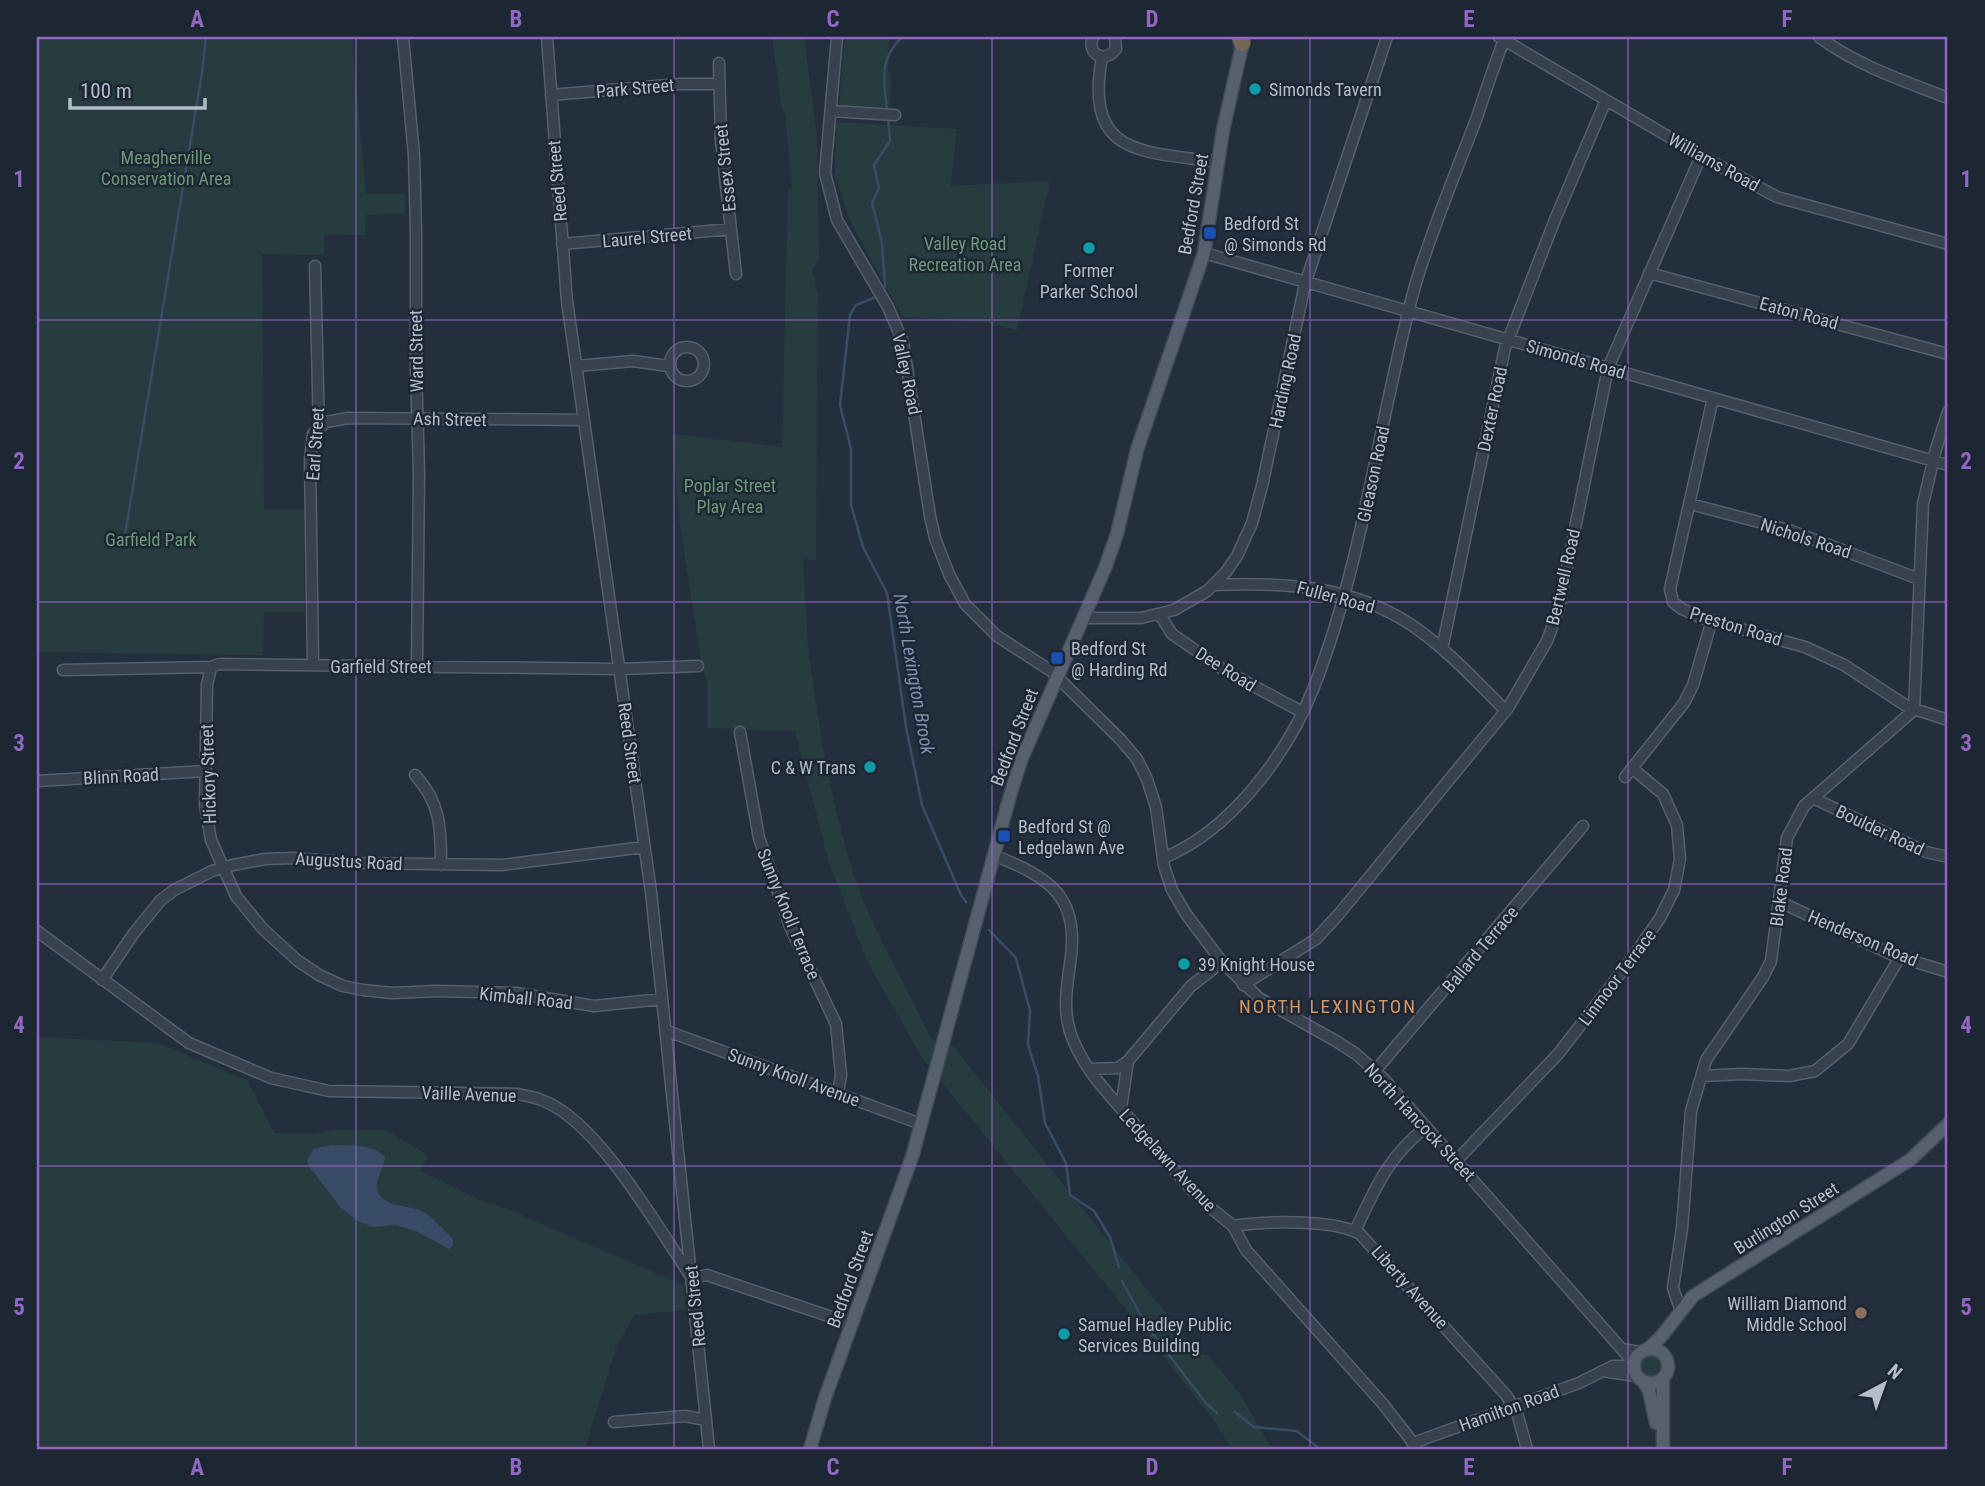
<svg xmlns="http://www.w3.org/2000/svg" width="1985" height="1486" font-family="'Roboto Condensed',sans-serif">
<style>
.green{fill:#263c3f}
.water{fill:#394c67}
.lines{fill:none;stroke-linecap:round;stroke-linejoin:round}
.stream{stroke:#394c67;stroke-width:2.5}
.minor-casing{stroke:#565f6c;stroke-width:13}
.major-casing{stroke:#414a57;stroke-width:15}
.highway-casing{stroke:#434c59;stroke-width:18}
.minor{stroke:#38414e;stroke-width:10}
.major{stroke:#56606e;stroke-width:12}
.highway{stroke:#746855;stroke-width:16}
.grid{fill:none;stroke:#9266c3;stroke-width:2;stroke-opacity:0.55}
.culture-dot{fill:#0f9aa8;stroke:#1d2633;stroke-width:2.5}
.transit-dot{fill:#1a4fb4;stroke:#1d2633;stroke-width:2.5}
.education-dot{fill:#8d6e63;stroke:#1d2633;stroke-width:2.5}
.labels{text-anchor:middle;dominant-baseline:central;stroke-width:5;stroke-linejoin:round;paint-order:stroke}
.street-label{font-size:18px;fill:#b4bcc9;stroke:#1d2633}
.poi-label{font-size:18px;fill:#b4bcc9;stroke:#1d2633;text-anchor:start}
.park-label{font-size:18px;fill:#6b9a76;stroke:#1d2633}
.water-label{font-size:19px;font-style:italic;fill:#7c92b1;stroke:#1d2633}
.neighbourhood-label{font-size:19px;letter-spacing:2px;fill:#d59563;stroke:#1d2633}
.neatline{fill:none;stroke:#9266c3;stroke-width:2.5}
.grid-label{font-size:23px;text-anchor:middle;font-weight:bold;fill:#9266c3}
</style>
<rect width="100%" height="100%" fill="#242f3e"/>
<!-- green -->
<path class="green" d="M37,37H352L366,194H406L405,213L366,215L365,235L324,234V255L262,254L264,509L304,510V612H264L263,655L37,652Z
M772,37H804L817,135L819,260L812,270L818,293L816,560L803,559L808,647L822,743L837,816L855,880L876,930L932,1040L953,1046L1199,1355H1208L1240,1394L1272,1449H1232L1215,1422L1154,1344L923,1059L868,963L829,863L795,731L707,728V681L701,661L679,519L672,434L782,447L788,190H792L785,113L782,111Z
M845,37H889L888,72L891,73L890,107H839Z
M836,122L957,129L951,186L1050,181L1017,330L982,322L903,317L855,231L835,178Z
M37,1037L157,1043L247,1080L274,1133L314,1134L334,1130H381L389,1132L428,1155L421,1171L484,1202L505,1208L683,1285L686,1310L634,1315L616,1347L585,1449H37Z
M1639 1365a11 11 0 1 1 22 0a11 11 0 1 1-22 0Z"/>
<!-- water -->
<path class="water" d="M331,1145C349,1146 373,1143 385,1157C384,1167 375,1182 377,1189C383,1210 410,1203 425,1213C432,1217 446,1232 453,1239V1246L449,1249L416,1231L396,1225L373,1227L358,1221L341,1208L308,1165L307,1160L314,1149Z"/>
<g class="lines">
<!-- stream -->
<path class="stream" d="M887,110C884,79 878,61 902,37
M885,287L882,243L872,203L879,188L874,165L890,141L888,117
M876,297L856,305L850,315L840,405L851,449V505L863,547L887,593L906,727L922,805L961,895L966,902
M125,535L202,73L206,37
M989,930L1016,958L1030,1011L1028,1045L1038,1076L1045,1123L1066,1163L1070,1195L1094,1211L1110,1237L1119,1267
M1122,1281L1146,1325L1206,1403L1217,1413
M1235,1412L1254,1427L1297,1431L1320,1449"/>
<defs>
<path id="minor" d="M403,37L414,155L416,232V369L419,472L417,666
M547,37L567,301L651,892L709,1449
M837,37L825,173L837,220L888,307L903,342L930,516L935,538L949,574L965,604L997,636L1051,671L1120,739L1137,759L1147,779L1156,807L1164,866L1172,890L1186,914L1222,962L1259,998L1336,1041L1356,1054L1383,1078L1634,1363
M1093,37C1086,54 1105,64 1116,49L1115,37
M1499,37L1703,157L1777,197L1948,244
M1819,37C1858,66 1904,81 1948,98
M1102,57C1084,157 1142,151 1218,162
M719,63L721,141L736,274
M551,95L680,84H718
M831,111L895,115
M562,244L731,229
M1204,253L1948,465
M1649,273L1948,354
M670 364a17 17 0 1 1 34 0a17 17 0 1 1-34 0Z
M577,366L633,361L668,366
M1713,398L1670,589L1673,602L1682,609L1702,618L1805,647L1844,665L1908,707L1948,720
M319,429L326,422L348,418L584,420
M1690,504L1789,530L1919,579
M1213,585C1282,582 1350,585 1410,624C1446,648 1476,681 1506,711
M1160,615L1172,634L1224,670L1302,712
M1083,618H1141L1174,610L1207,591L1226,572L1237,556L1252,523L1262,486L1305,284L1387,37
M1442,649L1505,348L1556,217L1606,100
M313,665L310,459L313,434L319,429L315,266
M211,667L207,685L205,805L211,840L236,896L263,929L298,961L319,975L343,986L363,990L393,993L436,991L516,993L594,1006L662,999
M63,670L211,667L219,664L620,669L698,666
M740,732L759,838L791,929L836,1024L841,1075L838,1093
M415,775C441,803 441,829 441,865
M1625,777L1684,703L1693,685L1712,620
M37,781L206,771
M1813,798L1926,852L1948,857
M993,855C1049,877 1081,896 1070,964C1066,991 1062,1016 1074,1042C1085,1069 1105,1090 1124,1112C1146,1138 1168,1163 1191,1189L1206,1204L1233,1226L1246,1250L1383,1404L1411,1440L1416,1449
M1163,858C1231,831 1288,753 1314,687C1364,559 1379,418 1415,286C1432,228 1456,173 1477,117C1486,90 1495,63 1505,37
M1778,901L1893,955L1948,972
M37,931L189,1043L271,1078L329,1091L518,1094C526,1096 536,1097 544,1101C598,1122 659,1229 692,1278L707,1275L852,1324
M102,980L134,933L160,901L174,890L212,871L233,865L265,859L293,858L356,863L502,865L644,847
M1243,985L1316,939L1339,914L1508,708L1547,641L1558,611L1608,368L1701,156
M667,1031L921,1124
M1089,1069L1118,1068L1128,1061L1191,986L1222,962
M1375,1071L1583,826
M1702,1076L1741,1074L1789,1076L1815,1071L1848,1044L1900,957
M1121,1108L1128,1061
M1456,1161L1559,1053L1633,957L1660,918L1674,890L1680,859L1677,825L1663,794L1632,768
M1233,1226C1263,1221 1334,1219 1360,1234L1506,1395L1517,1413L1527,1449
M1355,1231C1376,1187 1387,1158 1426,1127
M1681,1312L1673,1288L1682,1228L1691,1111L1706,1060L1763,977L1771,961L1787,838L1804,806L1914,710L1923,504L1936,449L1948,412
M1622,1349L1640,1352
M1608,1372L1637,1376
M614,1422L685,1416L706,1420
M1413,1443L1579,1383L1613,1366H1634"/>
<path id="major" d="M1649,1348L1660,1338L1693,1296L1910,1160L1948,1124
M1634 1366a17 17 0 1 1 34 0a17 17 0 1 1-34 0Z
M1663,1379V1449
M1644,1382L1649,1391L1656,1423
M810,1449L825,1398L912,1157L1011,792L1022,758L1105,568L1117,534L1137,450L1204,253L1223,130L1244,37"/>
<path id="highway" d="M1240,37L1242,43"/>
</defs>
<!-- minor casing -->
<use href="#minor" class="minor-casing"/>
<!-- major casing -->
<use href="#major" class="major-casing"/>
<!-- highway casing -->
<use href="#highway" class="highway-casing"/>
<!-- minor -->
<use href="#minor" class="minor"/>
<!-- major -->
<use href="#major" class="major"/>
<!-- highway -->
<use href="#highway" class="highway"/>
</g>
<!-- grid -->
<path class="grid" d="M356,37V1449M674,37V1449M992,37V1449M1310,37V1449M1628,37V1449M37,320H1948M37,602H1948M37,884H1948M37,1166H1948"/>
<!-- markers -->
<g class="culture-dot">
<circle cx="1255" cy="89" r="7"/>
<circle cx="1089" cy="248" r="7"/>
<circle cx="870" cy="767" r="7"/>
<circle cx="1184" cy="964" r="7"/>
<circle cx="1064" cy="1334" r="7"/>
</g>
<g class="transit-dot">
<rect x="1203" y="226" width="14" height="14" rx="3.5"/>
<rect x="1050" y="651" width="14" height="14" rx="3.5"/>
<rect x="997" y="829" width="14" height="14" rx="3.5"/>
</g>
<circle class="education-dot" cx="1861" cy="1313" r="7"/>
<g class="labels">
<!-- street labels -->
<g class="street-label">
<text transform="translate(635 88) rotate(-5)">Park Street</text>
<text transform="translate(1714 162) rotate(29)">Williams Road</text>
<text transform="translate(725 168) rotate(-96)">Essex Street</text>
<text transform="translate(557 181) rotate(-95)">Reed Street</text>
<text transform="translate(1193 204) rotate(-80)">Bedford Street</text>
<text transform="translate(647 237) rotate(-5)">Laurel Street</text>
<text transform="translate(1799 313) rotate(15)">Eaton Road</text>
<text transform="translate(416 351) rotate(-91)">Ward Street</text>
<text transform="translate(1576 359) rotate(16)">Simonds Road</text>
<text transform="translate(907 374) rotate(78)">Valley Road</text>
<text transform="translate(1285 381) rotate(-78)">Harding Road</text>
<text transform="translate(1492 409) rotate(-78)">Dexter Road</text>
<text transform="translate(450 419) rotate(1)">Ash Street</text>
<text transform="translate(315 444) rotate(-86)">Earl Street</text>
<text transform="translate(1373 474) rotate(-78)">Gleason Road</text>
<text transform="translate(1806 538) rotate(18)">Nichols Road</text>
<text transform="translate(1563 577) rotate(-77)">Bertwell Road</text>
<text transform="translate(1336 597) rotate(15)">Fuller Road</text>
<text transform="translate(1736 626) rotate(17)">Preston Road</text>
<text x="381" y="666">Garfield Street</text>
<text transform="translate(1226 669) rotate(32)">Dee Road</text>
<text transform="translate(1014 737) rotate(-69)">Bedford Street</text>
<text transform="translate(630 743) rotate(82)">Reed Street</text>
<text transform="translate(208 774) rotate(-92)">Hickory Street</text>
<text transform="translate(121 776) rotate(-3)">Blinn Road</text>
<text transform="translate(1880 830) rotate(25)">Boulder Road</text>
<text transform="translate(349 861) rotate(3)">Augustus Road</text>
<text transform="translate(1781 887) rotate(-83)">Blake Road</text>
<text transform="translate(789 914) rotate(68)">Sunny Knoll Terrace</text>
<text transform="translate(1863 938) rotate(23)">Henderson Road</text>
<text transform="translate(1480 949) rotate(-50)">Ballard Terrace</text>
<text transform="translate(1617 977) rotate(-53)">Linmoor Terrace</text>
<text transform="translate(526 998) rotate(6)">Kimball Road</text>
<text transform="translate(794 1077) rotate(20)">Sunny Knoll Avenue</text>
<text transform="translate(469 1094) rotate(2)">Vaille Avenue</text>
<text transform="translate(1420 1122) rotate(47)">North Hancock Street</text>
<text transform="translate(1168 1160) rotate(47)">Ledgelawn Avenue</text>
<text transform="translate(1786 1218) rotate(-32)">Burlington Street</text>
<text transform="translate(850 1279) rotate(-70)">Bedford Street</text>
<text transform="translate(1410 1287) rotate(48)">Liberty Avenue</text>
<text transform="translate(695 1306) rotate(-96)">Reed Street</text>
<text transform="translate(1509 1408) rotate(-20)">Hamilton Road</text>
</g>
<!-- poi labels -->
<g class="poi-label">
<text x="1269" y="89">Simonds Tavern</text>
<text x="1224" y="223">Bedford St<tspan x="1224" dy="21">@ Simonds Rd</tspan></text>
<text x="1089" y="270" text-anchor="middle">Former<tspan x="1089" dy="21">Parker School</tspan></text>
<text x="1071" y="648">Bedford St<tspan x="1071" dy="21">@ Harding Rd</tspan></text>
<text x="856" y="767" text-anchor="end">C &amp; W Trans</text>
<text x="1018" y="826">Bedford St @<tspan x="1018" dy="21">Ledgelawn Ave</tspan></text>
<text x="1198" y="964">39 Knight House</text>
<text x="1847" y="1303" text-anchor="end">William Diamond<tspan x="1847" dy="21">Middle School</tspan></text>
<text x="1078" y="1324">Samuel Hadley Public<tspan x="1078" dy="21">Services Building</tspan></text>
</g>
<!-- park labels -->
<g class="park-label">
<text x="166" y="157">Meagherville<tspan x="166" dy="21">Conservation Area</tspan></text>
<text x="965" y="243">Valley Road<tspan x="965" dy="21">Recreation Area</tspan></text>
<text x="730" y="485">Poplar Street<tspan x="730" dy="21">Play Area</tspan></text>
<text x="151" y="539">Garfield Park</text>
</g>
<!-- water labels -->
<g class="water-label">
<text transform="translate(914 674) rotate(80)">North Lexington Brook</text>
</g>
<!-- neighbourhood labels -->
<g class="neighbourhood-label">
<text x="1328" y="1006">NORTH LEXINGTON</text>
</g>
</g>
<!-- border -->
<rect width="1985" height="1486" fill="none" stroke="#1d2633" stroke-width="77"/>
<!-- north arrow -->
<g transform="translate(1884 1384) rotate(41)" stroke="#1d2633" stroke-width="5" paint-order="stroke">
<path d="M0-5L12 26L0 18L-12 26Z" fill="#b4bcc9"/>
<text y="-10" font-size="19" font-weight="bold" text-anchor="middle" fill="#b4bcc9">N</text>
</g>
<!-- scale -->
<path d="M70 98v10h135v-10" fill="none" stroke="#b4bcc9" stroke-width="3.5"/>
<text x="80" y="98" font-size="21" fill="#b4bcc9" stroke="#1d2633" stroke-width="5" paint-order="stroke">100 m</text>
<rect x="38" y="38" width="1908" height="1410" class="neatline"/>
<g class="grid-label">
<text x="197" y="27">A</text>
<text x="516" y="27">B</text>
<text x="833" y="27">C</text>
<text x="1152" y="27">D</text>
<text x="1469" y="27">E</text>
<text x="1787" y="27">F</text>
<text x="19" y="187">1</text>
<text x="1966" y="187">1</text>
<text x="19" y="469">2</text>
<text x="1966" y="469">2</text>
<text x="19" y="751">3</text>
<text x="1966" y="751">3</text>
<text x="19" y="1033">4</text>
<text x="1966" y="1033">4</text>
<text x="19" y="1315">5</text>
<text x="1966" y="1315">5</text>
<text x="197" y="1475">A</text>
<text x="516" y="1475">B</text>
<text x="833" y="1475">C</text>
<text x="1152" y="1475">D</text>
<text x="1469" y="1475">E</text>
<text x="1787" y="1475">F</text>
</g>
</svg>
